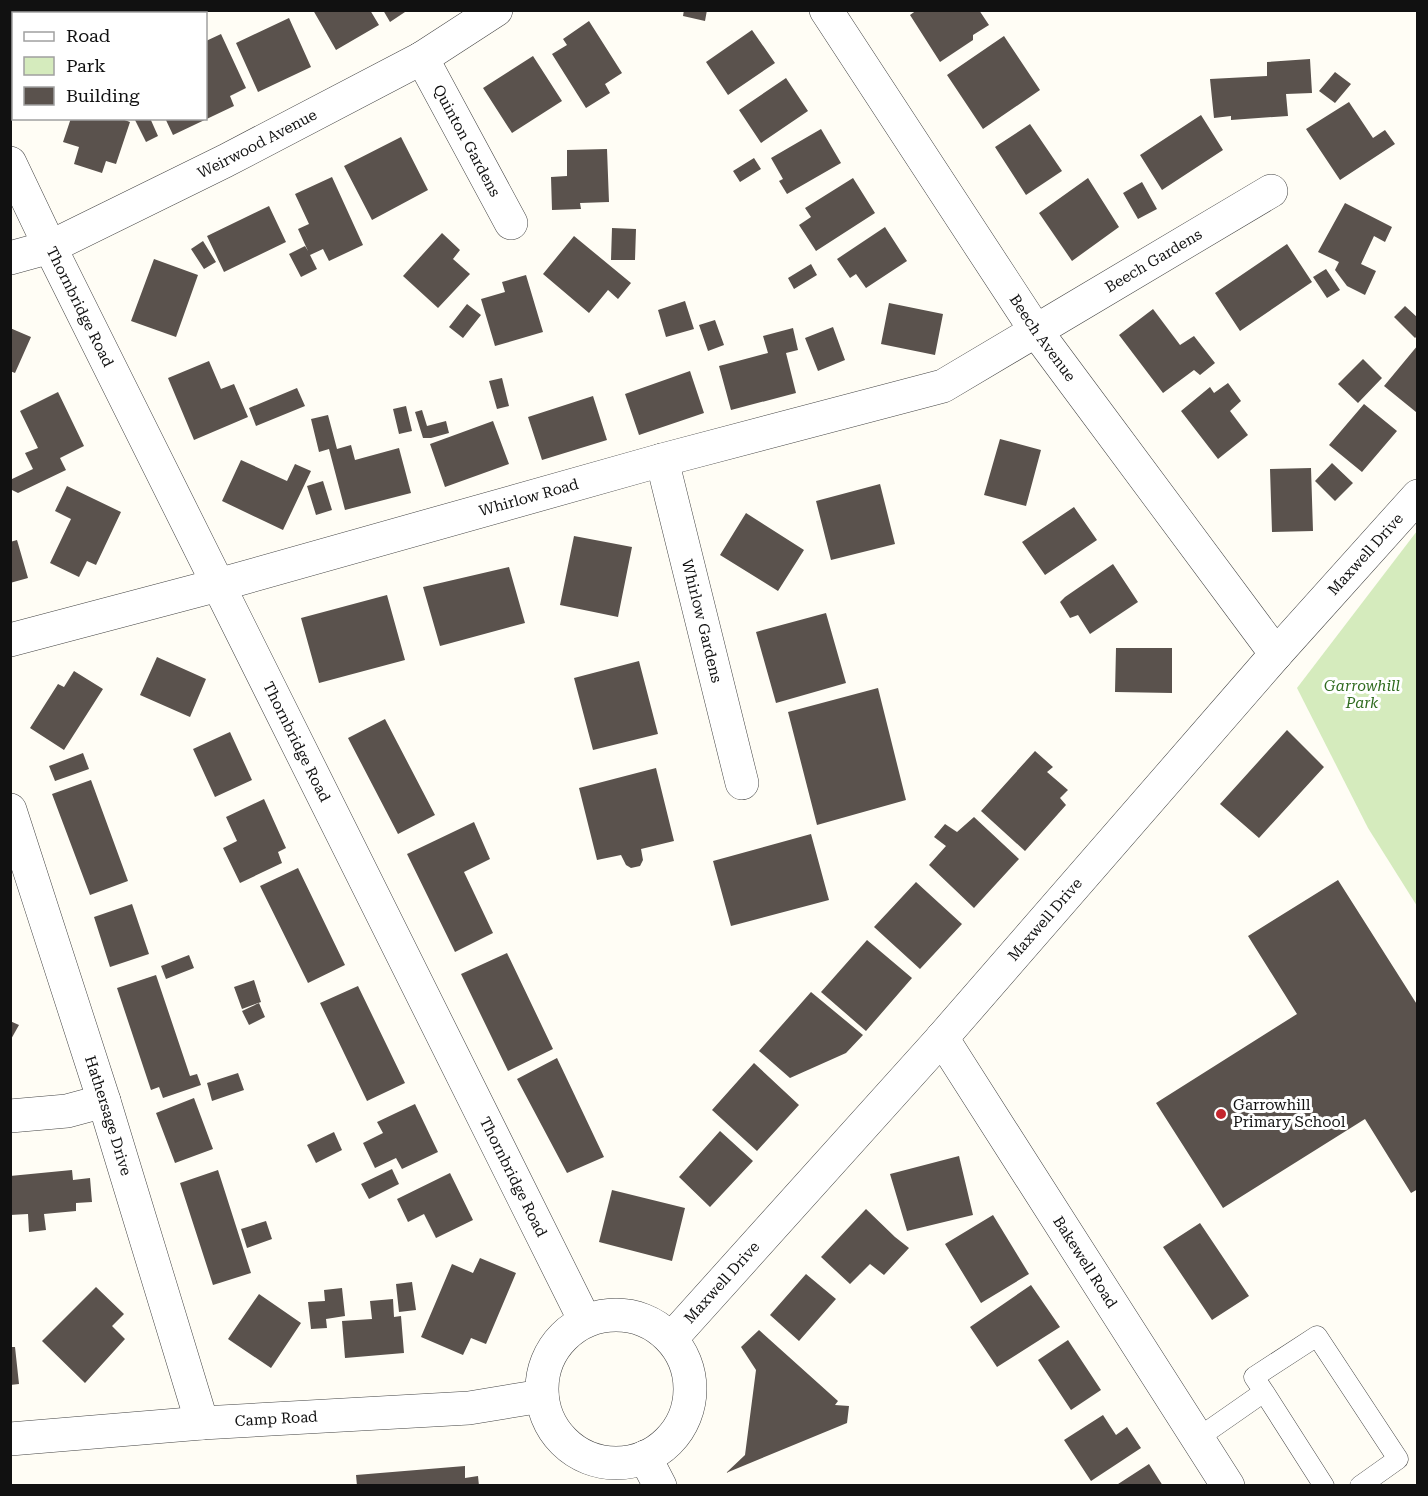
<svg xmlns="http://www.w3.org/2000/svg" width="1428" height="1496" font-family="'Roboto Serif',serif">
<style>
.green{fill:#d5ebbd}
.building{fill:#5a524d}
.lines{fill:none;stroke-linecap:round;stroke-linejoin:round}
.service-casing{stroke:#444;stroke-width:21}
.minor-casing{stroke:#444;stroke-width:34}
.service{stroke:#fff;stroke-width:20}
.minor{stroke:#fff;stroke-width:33}
.poi-dot{fill:#c4262e;stroke:#fff;stroke-width:2}
.labels{text-anchor:middle;dominant-baseline:central;stroke-width:6;stroke-linejoin:round;paint-order:stroke}
.street-label{font-size:15px;fill:#111;stroke:#fff}
.park-label{font-size:15px;font-style:italic;fill:#2f6b1f;stroke:#fff}
.poi-label{font-size:15px;fill:#111;stroke:#fff;text-anchor:start}
</style>
<rect width="100%" height="100%" fill="#fffdf5"/>
<!-- green -->
<path class="green" d="M1417,531V906L1368,828L1297,688Z"/>
<!-- building -->
<path class="building" d="M313,10H370L379,25L336,50Z
M383,10H408L390,22Z
M684,10H707L705,21L683,16Z
M917,10H979L989,25L973,35V40L940,62L910,15Z
M289,18L311,67L258,92L236,43Z
M589,21L622,73L605,84L610,93L586,108L552,54L567,45L563,39Z
M752,30L775,63L728,95L706,62Z
M221,34L246,88L230,96L234,106L173,135L165,118H206V41Z
M1004,36L1040,90L983,129L947,75Z
M533,56L562,101L512,133L483,88Z
M1310,59L1312,93L1286,94L1288,116L1231,120V116L1214,118L1210,79L1267,76V62Z
M1335,72L1351,84L1335,103L1319,91Z
M786,78L808,111L761,143L739,110Z
M1349,102L1373,138L1385,130L1395,144L1340,180L1306,129Z
M1201,115L1223,150L1162,190L1140,155Z
M71,118H119L130,122L116,164L106,161L102,173L74,164L79,147L63,142Z
M138,118H150L158,136L146,142L135,120Z
M1030,124L1062,171L1026,195L995,147Z
M821,129L841,163L787,194L779,181L783,179L771,158Z
M401,137L428,190L372,220L344,166Z
M607,149L609,202L580,203L581,209L552,210L551,177L567,176V150Z
M754,158L761,169L740,182L733,171Z
M332,177L363,245L329,261L323,249L310,255L317,269L301,277L289,254L305,246L308,251L298,229L309,224L295,194Z
M853,178L875,213L816,251L799,225L811,217L805,208Z
M1088,178L1119,227L1072,261L1039,213Z
M1142,182L1157,209L1138,219L1123,193Z
M1345,203L1392,227L1385,242L1374,236L1361,264L1376,271L1365,295L1347,286L1335,270L1339,262L1318,252Z
M269,206L286,242L224,272L207,236Z
M885,227L907,261L866,288L856,274L850,278L837,259Z
M612,228L636,229L635,260H611Z
M442,233L460,250L453,259L470,274L438,308L403,276Z
M574,236L631,283L618,299L608,290L589,313L543,274Z
M203,241L216,262L204,269L191,249Z
M1287,244L1312,282L1240,331L1215,293Z
M154,259L198,275L176,337L131,321Z
M811,264L817,275L794,289L788,278Z
M1326,269L1340,290L1327,298L1313,277Z
M526,275L543,332L495,346L481,299L505,292L502,282Z
M685,301L694,329L666,337L658,310Z
M889,303L943,314L935,355L881,344Z
M467,304L481,315L463,338L449,327Z
M1405,306L1418,318V335L1415,338L1394,317Z
M1153,309L1180,345L1194,336L1215,363L1200,375L1194,370L1163,393L1119,335Z
M715,320L724,345L708,351L699,325Z
M833,327L845,360L818,371L805,338Z
M10,328L31,337L15,373L10,371Z
M793,328L798,350L786,353L796,393L731,410L719,366L768,353L763,336Z
M1418,345V410L1416,412L1384,386Z
M1363,359L1382,378L1358,403L1338,384Z
M209,361L221,389L234,384L248,417L194,440L168,378Z
M690,371L704,413L639,435L625,394Z
M502,378L509,406L497,409L489,381Z
M1228,383L1241,401L1230,411L1248,435L1218,459L1181,411L1210,387L1214,393Z
M297,388L305,406L256,426L249,408Z
M58,392L84,446L60,458L66,470L18,493L10,489V480L33,469L25,453L38,448L20,411Z
M593,396L607,440L542,460L528,417Z
M1364,404L1397,431L1362,472L1329,445Z
M406,406L412,431L399,434L393,409Z
M422,410L427,426L446,421L449,433L431,438H423L415,412Z
M328,415L337,449L351,445L355,460L399,448L411,493L345,510L329,449L319,452L311,419Z
M493,421L509,464L445,487L430,444Z
M1000,439L1041,450L1026,506L984,495Z
M241,460L287,481L295,464L311,471L283,530L222,501Z
M1332,463L1353,483L1335,501L1315,481Z
M1311,468L1313,531L1272,532L1270,469Z
M323,481L332,510L316,515L307,486Z
M880,484L895,544L831,560L816,501Z
M67,486L121,512L96,565L87,561L79,577L50,563L71,519L55,511Z
M1074,507L1097,540L1045,575L1022,542Z
M746,513L804,550L778,591L720,555Z
M574,536L632,547L618,617L560,605Z
M17,540L28,578L10,583V542Z
M1113,564L1138,602L1090,634L1078,615L1070,618L1060,602L1065,597Z
M509,567L525,623L440,646L423,587Z
M387,595L405,660L319,683L301,618Z
M826,613L846,683L776,703L756,632Z
M1116,648H1172V693L1115,692Z
M157,657L206,679L190,717L140,695Z
M639,661L658,734L593,750L574,678Z
M74,671L103,689L64,750L30,728L58,684L64,687Z
M878,688L906,800L817,825L788,712Z
M385,719L435,815L398,834L348,738Z
M1287,730L1324,767L1259,838L1220,804Z
M230,732L252,780L215,797L193,749Z
M1035,751L1053,767L1047,772L1068,790L1060,798L1066,805L1025,851L981,811Z
M83,753L89,769L55,781L49,766Z
M656,768L674,841L641,849L643,860L640,866L631,868L626,865L621,855L597,860L579,788Z
M91,780L128,881L90,895L52,794Z
M264,799L286,848L278,852L282,863L240,883L223,848L237,841L226,817Z
M974,817L1019,859L974,908L929,865L946,846L934,837L945,824L957,832Z
M474,822L490,859L464,872L493,933L455,952L407,854Z
M811,834L829,900L731,926L713,861Z
M298,868L345,965L308,983L260,886Z
M1338,880L1418,1006V1189L1411,1193L1365,1119L1223,1208L1156,1103L1297,1014L1248,936Z
M916,882L962,924L920,969L874,927Z
M132,904L149,954L110,967L94,917Z
M867,940L912,978L866,1031L821,992Z
M507,953L553,1049L508,1071L461,974Z
M189,955L194,968L166,979L161,966Z
M156,975L190,1076L197,1074L201,1085L163,1098L159,1087L151,1090L117,988Z
M254,980L261,1002L242,1009L234,987Z
M358,986L405,1083L367,1101L320,1003Z
M811,992L863,1035L846,1053L790,1078L759,1051Z
M259,1003L265,1017L249,1025L242,1011Z
M10,1021L19,1025L10,1041Z
M557,1058L604,1157L567,1173L517,1079Z
M754,1063L799,1105L757,1151L712,1110Z
M238,1073L244,1090L212,1101L207,1083Z
M194,1098L213,1149L175,1163L156,1113Z
M415,1104L438,1152L402,1169L396,1158L375,1168L363,1143L383,1133L377,1122Z
M720,1131L753,1161L710,1207L679,1177Z
M334,1132L342,1150L316,1163L307,1145Z
M959,1156L973,1215L907,1231L890,1174Z
M392,1169L399,1184L369,1199L361,1184Z
M72,1170L73,1180L90,1178L92,1202L76,1203V1211L44,1214L46,1230L29,1232L28,1214L10,1215V1176Z
M218,1170L251,1273L213,1285L180,1183Z
M450,1173L473,1220L436,1238L424,1214L408,1222L397,1199Z
M612,1190L685,1208L672,1261L599,1242Z
M866,1209L895,1237L909,1248L884,1275L870,1264L850,1284L821,1257Z
M993,1215L1029,1274L981,1303L945,1244Z
M266,1221L272,1239L247,1248L241,1229Z
M1200,1223L1249,1296L1212,1320L1163,1247Z
M480,1258L516,1273L486,1344L471,1338L463,1355L421,1337L452,1264L473,1273Z
M806,1274L836,1299L799,1341L770,1315Z
M412,1282L416,1310L399,1312L396,1284Z
M1031,1285L1060,1327L997,1367L970,1327Z
M96,1287L124,1314L112,1326L125,1339L85,1383L42,1341Z
M342,1288L345,1316L326,1319L327,1328L311,1329L308,1302L325,1301L324,1290Z
M259,1294L301,1323L271,1368L228,1339Z
M393,1299L394,1317L401,1316L404,1353L345,1358L342,1321L372,1319L370,1301Z
M759,1330L838,1401L835,1405L849,1406L847,1423L726,1473L745,1455L756,1370L741,1347Z
M1068,1340L1101,1390L1071,1410L1038,1360Z
M10,1347H15L19,1384L10,1385Z
M1103,1415L1116,1435L1127,1427L1141,1448L1091,1481L1064,1440Z
M1149,1464L1163,1486H1115Z
M465,1466V1478L478,1476L479,1486H357L356,1475Z"/>
<g class="lines">
<defs>
<path id="service" d="M1264,1392L1324,1486
M1198,1438L1264,1392L1254,1377L1317,1336L1398,1459L1360,1486"/>
<g id="minor">
<path id="s1" d="M826,10L1036,331L1276,654"/>
<path id="s2" d="M422,58L511,223"/>
<path id="s3" d="M10,163L50,247L585,1321"/>
<path id="s4" d="M10,258L50,247L225,161L422,58L496,10"/>
<path id="s5" d="M662,460L742,783"/>
<path id="s6" d="M10,640L218,585L662,460L943,386L1271,191"/>
<path id="s7" d="M10,810L104,1101L202,1423"/>
<path id="s8" d="M942,1038L1228,1486"/>
<path d="M10,1116L67,1111L104,1101"/>
<circle cx="616" cy="1389" r="74"/>
<path id="s9" d="M671,1339L942,1038L1276,654L1418,496"/>
<path id="s10" d="M10,1439L202,1423L469,1408L542,1396"/>
<path d="M645,1457L660,1486"/>
</g>
</defs>
<!-- service casing -->
<use href="#service" class="service-casing"/>
<!-- minor casing -->
<use href="#minor" class="minor-casing"/>
<!-- service -->
<use href="#service" class="service"/>
<!-- minor -->
<use href="#minor" class="minor"/>
</g>
<!-- markers -->
<circle class="poi-dot" cx="1221" cy="1114" r="6"/>
<g class="labels">
<!-- street labels -->
<g class="street-label">
<text stroke="none"><textPath href="#s2" startOffset="94">Quinton Gardens</textPath></text>
<text stroke="none"><textPath href="#s4" startOffset="273">Weirwood Avenue</textPath></text>
<text stroke="none"><textPath href="#s6" startOffset="1212">Beech Gardens</textPath></text>
<text stroke="none"><textPath href="#s3" startOffset="160">Thornbridge Road</textPath></text>
<text stroke="none"><textPath href="#s1" startOffset="393">Beech Avenue</textPath></text>
<text stroke="none"><textPath href="#s6" startOffset="538">Whirlow Road</textPath></text>
<text stroke="none"><textPath href="#s9" startOffset="1048">Maxwell Drive</textPath></text>
<text stroke="none"><textPath href="#s5" startOffset="166">Whirlow Gardens</textPath></text>
<text stroke="none"><textPath href="#s3" startOffset="646">Thornbridge Road</textPath></text>
<text stroke="none"><textPath href="#s9" startOffset="562">Maxwell Drive</textPath></text>
<text stroke="none"><textPath href="#s7" startOffset="321">Hathersage Drive</textPath></text>
<text stroke="none"><textPath href="#s3" startOffset="1132">Thornbridge Road</textPath></text>
<text stroke="none"><textPath href="#s8" startOffset="266">Bakewell Road</textPath></text>
<text stroke="none"><textPath href="#s9" startOffset="76">Maxwell Drive</textPath></text>
<text stroke="none"><textPath href="#s10" startOffset="267">Camp Road</textPath></text>
</g>
<!-- park labels -->
<g class="park-label">
<text x="1362" y="686">Garrowhill<tspan x="1362" dy="17">Park</tspan></text>
</g>
<!-- poi labels -->
<g class="poi-label">
<text x="1233" y="1105">Garrowhill<tspan x="1233" dy="17">Primary School</tspan></text>
</g>
</g>
<!-- border -->
<rect width="1428" height="1496" fill="none" stroke="#111111" stroke-width="24"/>
<!-- legend -->
<rect x="12" y="12" width="195" height="108" fill="#ffffff" stroke="#a0a0a0" stroke-width="1.5"/>
<rect x="24" y="32" width="30" height="9" fill="#ffffff" stroke="#a0a0a0" stroke-width="1.5"/>
<text x="66" y="42" font-size="18" fill="#111111">Road</text>
<rect x="24" y="57" width="30" height="18" fill="#d5ebbd" stroke="#a0a0a0" stroke-width="1.5"/>
<text x="66" y="72" font-size="18" fill="#111111">Park</text>
<rect x="24" y="87" width="30" height="18" fill="#5a524d" stroke="#a0a0a0" stroke-width="1.5"/>
<text x="66" y="102" font-size="18" fill="#111111">Building</text>
</svg>
